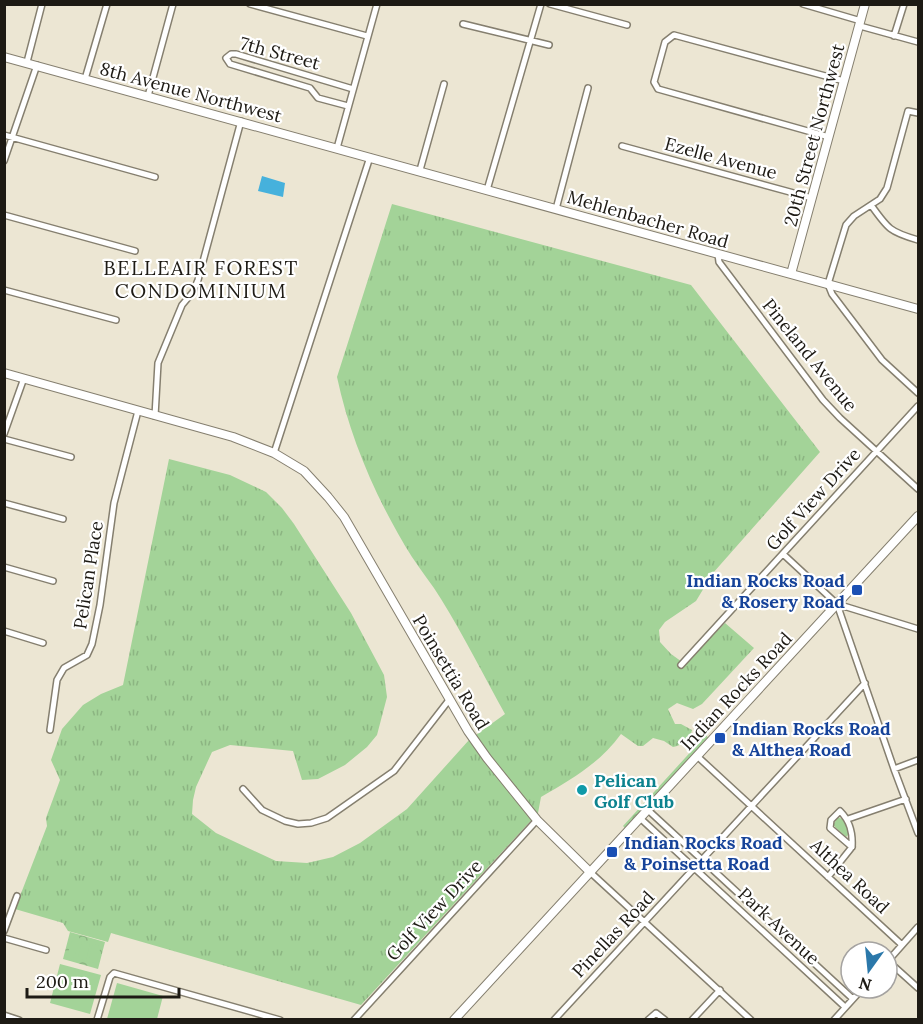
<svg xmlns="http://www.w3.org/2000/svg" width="923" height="1024" font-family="Lora,serif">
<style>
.grass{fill:url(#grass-tufts)}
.park{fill:url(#park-crowns)}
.pitch{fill:#a3d398}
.water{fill:#46b1dc}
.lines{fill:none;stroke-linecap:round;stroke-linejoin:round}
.street-casing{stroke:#857f6f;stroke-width:8}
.secondary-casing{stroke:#857f6f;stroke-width:10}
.street{stroke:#fff;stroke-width:5}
.secondary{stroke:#fff;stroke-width:8}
.transit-dot{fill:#1a4fb4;stroke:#fff;stroke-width:2}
.culture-dot{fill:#0f9aa8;stroke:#fff;stroke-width:2}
.labels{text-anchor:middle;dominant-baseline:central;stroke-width:4.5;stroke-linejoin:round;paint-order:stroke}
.street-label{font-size:18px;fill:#1d1a14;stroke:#fff}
.transit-label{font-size:18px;font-weight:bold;fill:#164399;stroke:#fff;text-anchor:start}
.culture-label{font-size:18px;font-weight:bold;fill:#0d838f;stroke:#fff;text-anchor:start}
.neighbourhood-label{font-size:20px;letter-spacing:1.5px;fill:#1d1a14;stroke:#fff}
</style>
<defs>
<pattern id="grass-tufts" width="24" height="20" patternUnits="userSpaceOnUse" patternTransform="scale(1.5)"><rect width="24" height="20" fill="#a3d398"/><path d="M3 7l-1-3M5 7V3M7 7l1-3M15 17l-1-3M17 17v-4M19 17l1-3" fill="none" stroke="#8cb582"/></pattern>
<pattern id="park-crowns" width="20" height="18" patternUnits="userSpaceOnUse" patternTransform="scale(1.5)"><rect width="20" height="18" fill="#a3d398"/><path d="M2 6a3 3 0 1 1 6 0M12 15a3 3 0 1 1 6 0" fill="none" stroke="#8cb582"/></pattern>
</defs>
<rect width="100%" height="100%" fill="#ece6d3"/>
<!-- grass -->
<path class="grass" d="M392,204L691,285L820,452L713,573L696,601L665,622L659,630L660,642L671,654L685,664L725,623L754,648L702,704L693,709L677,703L668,709L675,724H681L692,730C690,741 682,745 673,747L664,741L653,738L643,746H638L621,734C600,763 572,779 541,797L538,813L361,1005L111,933L108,942L68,931L63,923L15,909L47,826L46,818L60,780L51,760L62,729L83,705L101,694L123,685L169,459L230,475L266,492L282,508L294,524L351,613L384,675L387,697L377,735L367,747L345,765L318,779L302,780L293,751L230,745L212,752L196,787L193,800L192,814L216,833L276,861L307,863L333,857L360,843L407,809L469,740L505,714C484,676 464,636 441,599C432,584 421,571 412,557C378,503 350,439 337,377Z"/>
<!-- park -->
<path class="park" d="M706,735L709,739L626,829L623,826Z
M838,817L844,820L849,834L846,837L833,825Z
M70,932L105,942L98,969L63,959Z"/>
<!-- pitch -->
<path class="pitch" d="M74,936L79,937C80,944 76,954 72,960L68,959L67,955Z
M82,941L90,943L86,961L78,958Z
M93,944L101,946L96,964L88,961Z
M60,964L101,975L90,1014L50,1003Z
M117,983L163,996L157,1019H107Z"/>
<!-- water -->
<path class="water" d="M262,176L285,183L283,197L258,191Z"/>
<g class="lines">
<defs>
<path id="street" d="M250,4L367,36
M550,4L627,25
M803,4L861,21
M463,24L549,45
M860,26L918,42
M894,36L904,4
M27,62L42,4
M85,79L107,4
M148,96L173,4
M348,106L318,98L310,88L230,64L226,58L231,54H236L353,89
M918,113L908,111L887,188L880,199L854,216L846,225L828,284L832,294L882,360L918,393
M4,135L155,177
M829,137L658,89L654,82L665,42L674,35L844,81
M622,146L812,198
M337,148L377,4
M4,161L37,65
M420,170L444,84
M487,190L541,4
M871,205C888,229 890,232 918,240
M556,209L588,88
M4,215L135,251
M718,254L719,262L823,400L840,418L918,489
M4,290L116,320
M155,416L158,363L182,305L193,292L198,280L241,121
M4,434L24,378
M4,439L71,457
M274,453L370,157
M4,503L63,519
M783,554L837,604L894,769L918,833
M4,567L53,581
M837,604L918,629
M4,631L43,643
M681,665L918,406
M50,730L57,680L64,668L87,655L92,644L100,605L114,503L138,411
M697,756L902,945
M894,769L918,760
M243,789L262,810L285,821L298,824L311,823L327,818L394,771L449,700
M648,810L853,999
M840,811C850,821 853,832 852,847L830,828L831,820Z
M640,818L845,1007
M848,819L906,799
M590,872L751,1020
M828,877L852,847
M4,931L17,896
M4,938L46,950
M888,961L918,988
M887,962L918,927
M4,1015L19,1020
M97,1020L110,977L114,973L280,1020
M354,1020L537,820
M554,1020L865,683
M648,1020L656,1013L665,1020
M692,1020L720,990
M834,1020L863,988"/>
<path id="secondary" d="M4,57L918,309
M791,274L865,4
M4,373L233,437L274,453L304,471L328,497L344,517L468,731L487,758L537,820L590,872
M454,1020L918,516"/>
</defs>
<!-- street casing -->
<use href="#street" class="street-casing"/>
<!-- secondary casing -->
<use href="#secondary" class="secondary-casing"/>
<!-- street -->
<use href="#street" class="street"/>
<!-- secondary -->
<use href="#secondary" class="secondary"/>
</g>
<!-- markers -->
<g class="transit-dot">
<rect x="851" y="584" width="12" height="12" rx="3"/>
<rect x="714" y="732" width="12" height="12" rx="3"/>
<rect x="606" y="846" width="12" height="12" rx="3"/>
</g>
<circle class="culture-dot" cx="582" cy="790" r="6"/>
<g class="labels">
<!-- street labels -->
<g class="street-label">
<text transform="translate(280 53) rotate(15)">7th Street</text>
<text transform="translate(191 92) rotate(15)">8th Avenue Northwest</text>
<text transform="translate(814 135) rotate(-75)">20th Street Northwest</text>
<text transform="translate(721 158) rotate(15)">Ezelle Avenue</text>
<text transform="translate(648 219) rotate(16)">Mehlenbacher Road</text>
<text transform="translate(810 355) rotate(51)">Pineland Avenue</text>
<text transform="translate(813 499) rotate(-48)">Golf View Drive</text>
<text transform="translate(88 575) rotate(-81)">Pelican Place</text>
<text transform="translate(451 672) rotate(59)">Poinsettia Road</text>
<text transform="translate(736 691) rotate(-47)">Indian Rocks Road</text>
<text transform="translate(850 876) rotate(43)">Althea Road</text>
<text transform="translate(434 910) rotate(-47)">Golf View Drive</text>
<text transform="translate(779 926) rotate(43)">Park Avenue</text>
<text transform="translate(613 934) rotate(-47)">Pinellas Road</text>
</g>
<!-- transit labels -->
<g class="transit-label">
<text x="845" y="580" text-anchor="end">Indian Rocks Road<tspan x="845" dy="21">&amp; Rosery Road</tspan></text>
<text x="732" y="728">Indian Rocks Road<tspan x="732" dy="21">&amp; Althea Road</tspan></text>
<text x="624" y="842">Indian Rocks Road<tspan x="624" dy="21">&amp; Poinsetta Road</tspan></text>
</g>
<!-- culture labels -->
<g class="culture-label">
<text x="594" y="780">Pelican<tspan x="594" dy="21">Golf Club</tspan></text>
</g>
<!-- neighbourhood labels -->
<g class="neighbourhood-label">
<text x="201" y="267">BELLEAIR FOREST<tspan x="201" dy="23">CONDOMINIUM</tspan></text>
</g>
</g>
<!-- border -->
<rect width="923" height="1024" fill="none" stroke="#1d1a14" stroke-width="12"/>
<!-- north arrow -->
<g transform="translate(869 970) rotate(195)"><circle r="28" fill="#ffffff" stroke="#a5a3a1" stroke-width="1.5"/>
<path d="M0-4.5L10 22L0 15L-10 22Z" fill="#2b78aa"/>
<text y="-9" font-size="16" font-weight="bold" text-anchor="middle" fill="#1d1a14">N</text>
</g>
<!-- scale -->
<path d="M27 988v9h152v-9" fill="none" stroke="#1d1a14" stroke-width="3"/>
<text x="36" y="988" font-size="18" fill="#1d1a14" stroke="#ffffff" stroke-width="4.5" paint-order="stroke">200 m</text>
</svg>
